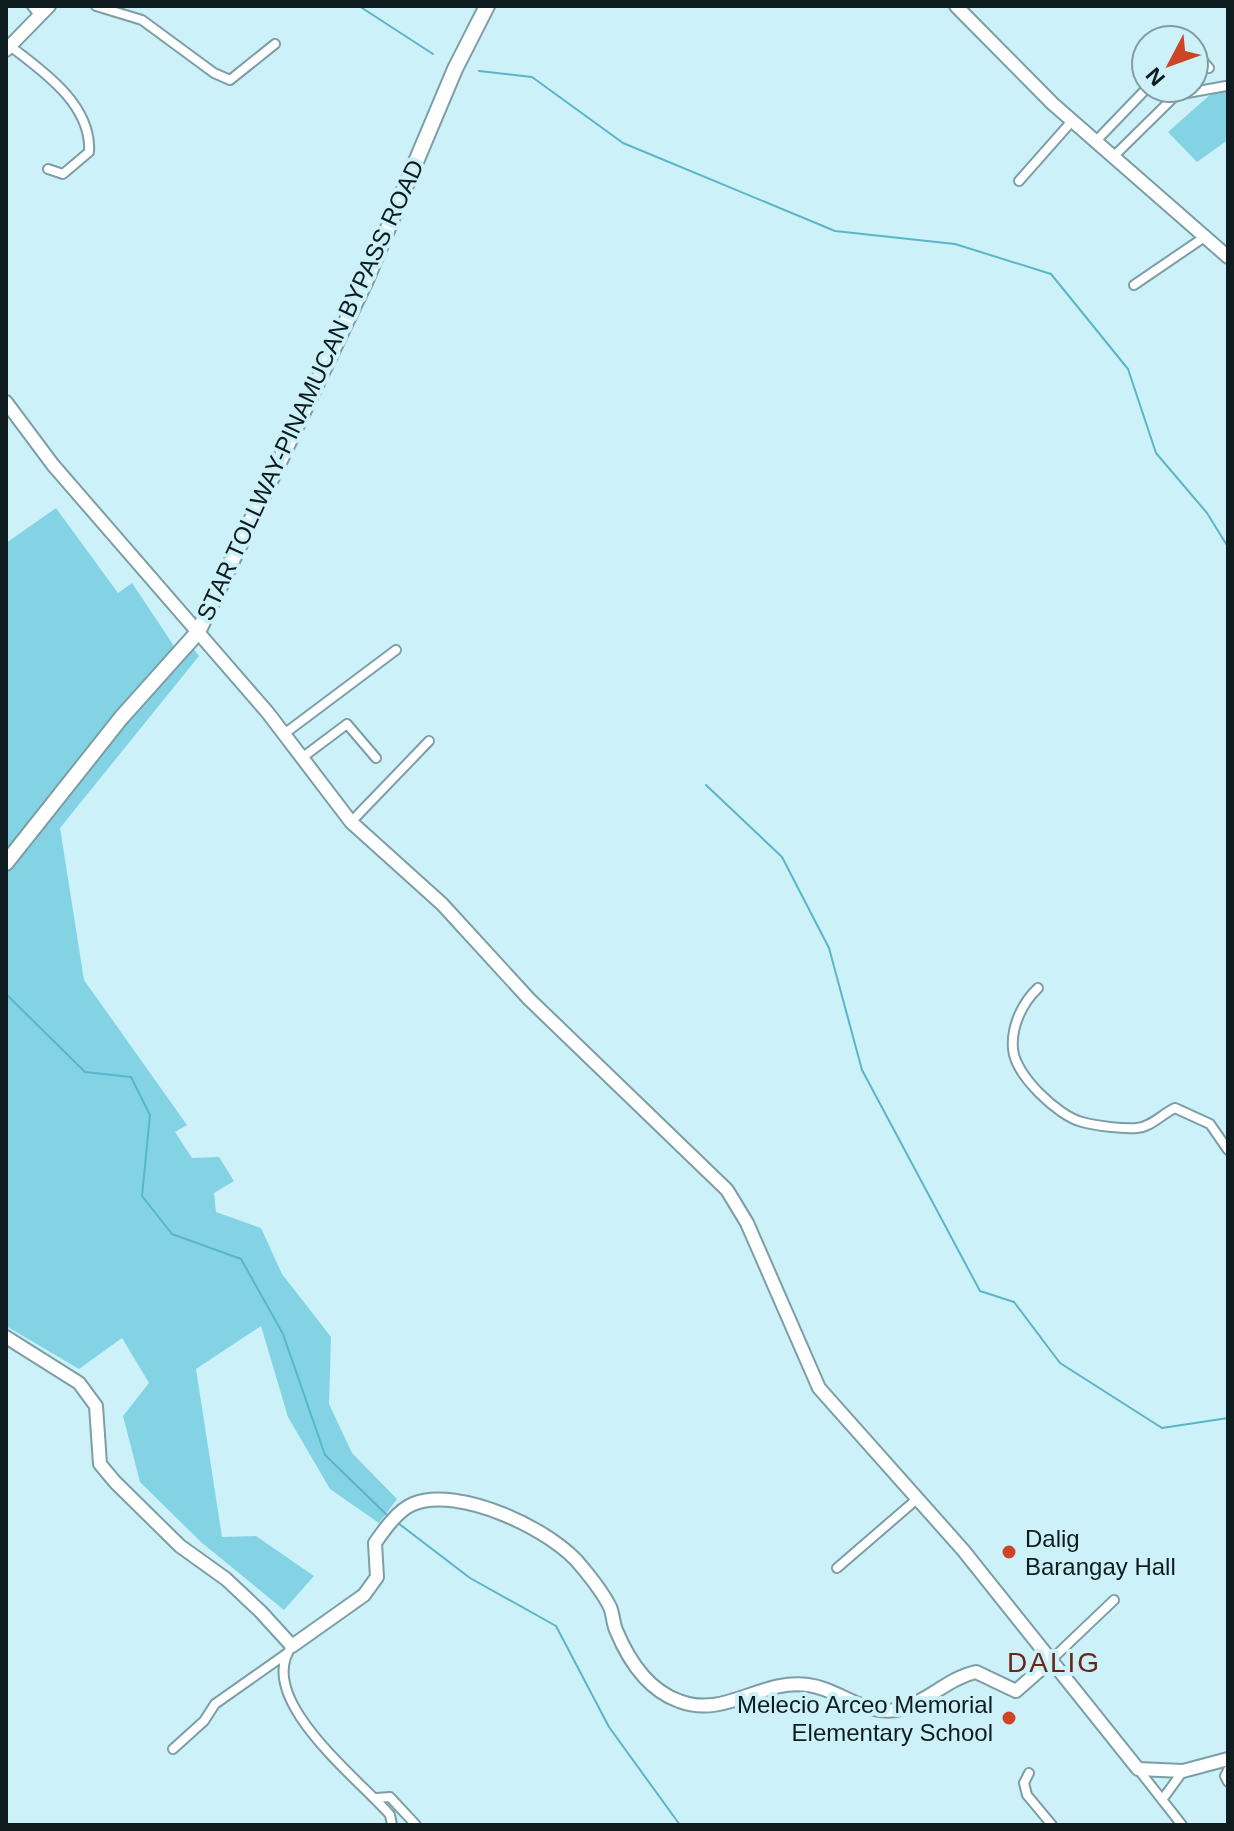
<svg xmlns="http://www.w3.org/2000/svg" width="1234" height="1831" font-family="Arial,sans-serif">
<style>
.green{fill:#83d3e5}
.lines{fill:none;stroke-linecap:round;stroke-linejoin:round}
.stream{stroke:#5ab5c8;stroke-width:2}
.street-casing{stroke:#7c9ea5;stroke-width:12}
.secondary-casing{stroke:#7c9ea5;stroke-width:16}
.primary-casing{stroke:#7c9ea5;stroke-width:18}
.street{stroke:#fff;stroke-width:8}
.secondary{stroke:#fff;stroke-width:12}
.primary{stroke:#fff;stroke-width:14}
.poi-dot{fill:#ce4427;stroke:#cdf1f9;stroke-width:3}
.labels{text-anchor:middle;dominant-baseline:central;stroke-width:8;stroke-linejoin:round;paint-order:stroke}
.street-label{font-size:24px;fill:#0f1c1f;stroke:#cdf1f9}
.poi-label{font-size:24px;fill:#0f1c1f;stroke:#cdf1f9;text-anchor:start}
.quarter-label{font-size:28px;letter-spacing:2px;fill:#6a2618;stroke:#cdf1f9}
</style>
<rect width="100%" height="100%" fill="#cdf1f9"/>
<!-- green -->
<path class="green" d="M1228,79V140L1197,162L1168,132Z
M56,508L118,593L132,583L174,646L186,639L199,656L60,828L84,980L187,1125L175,1132L192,1158L219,1157L234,1181L214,1193L216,1212L261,1228L282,1274L331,1337L329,1404L352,1453L397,1499L379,1523L330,1489L288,1417L261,1326L196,1369L222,1537L256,1536L314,1576L284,1610L201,1542L140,1482L123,1416L149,1383L122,1338L79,1369L6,1326V543Z"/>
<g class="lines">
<!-- stream -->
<path class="stream" d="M359,6L433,54
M479,71L532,77L623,143L835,231L955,244L1051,274L1128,369L1156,453L1207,513L1228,547
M706,785L782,857L829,948L862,1070L980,1291L1014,1302L1060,1363L1162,1428L1228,1418
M6,994L85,1072L131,1077L150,1115L142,1196L172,1234L241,1259L283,1334L325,1455L389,1517
M398,1523L470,1578L556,1626L609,1727L680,1825"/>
<defs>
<path id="street" d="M32,6L40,16
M96,6L142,20L214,73L230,80L275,44
M10,46C43,71 92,105 89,152L63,174L48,169
M1194,51L1209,68
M1096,141L1147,88
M1114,156L1176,95L1226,86
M1019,181L1072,121
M1134,285L1206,236
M284,734L396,650
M303,757L347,724L376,758
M351,822L429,741
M1038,988C1022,1003 1011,1027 1013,1049C1015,1075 1058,1116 1082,1122C1097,1126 1122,1129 1137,1128C1151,1127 1162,1114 1175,1108L1210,1124L1228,1150
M837,1568L917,1499
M292,1646C253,1698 359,1779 390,1815L392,1825
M1050,1661L1114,1600
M173,1749L204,1721L215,1704L286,1654
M1138,1769L1182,1825
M1228,1770L1225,1776L1228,1782
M1029,1773L1024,1783L1027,1795L1052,1825
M376,1798L390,1797L416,1825
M1162,1800L1183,1771"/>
<path id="secondary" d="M956,6L1053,104L1228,257
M6,50L49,6
M6,402L53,465L268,713L351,822L442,904L529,999L727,1190L747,1223L819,1388L963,1550L1138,1769L1183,1771L1228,1759
M6,1337L79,1383L96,1406L100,1464L115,1482L180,1546L226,1579L261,1612L292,1646L364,1595L377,1577L375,1543C384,1530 398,1510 413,1504C458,1485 554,1530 582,1567C592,1579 603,1593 610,1607C613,1614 613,1623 616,1630C628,1659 648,1690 679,1701C725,1719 762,1678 808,1685C840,1689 866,1718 901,1709C929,1701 948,1678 976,1672L1016,1691L1050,1661"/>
<path id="primary" d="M6,863L121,718L198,632L367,278L455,69L487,6"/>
</defs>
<!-- street casing -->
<use href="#street" class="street-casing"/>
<!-- secondary casing -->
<use href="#secondary" class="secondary-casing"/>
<!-- primary casing -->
<use href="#primary" class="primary-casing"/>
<!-- street -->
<use href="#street" class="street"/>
<!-- secondary -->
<use href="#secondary" class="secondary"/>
<!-- primary -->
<use href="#primary" class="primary"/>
</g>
<!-- markers -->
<g class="poi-dot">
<circle cx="1009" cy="1552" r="8"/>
<circle cx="1009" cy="1718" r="8"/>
</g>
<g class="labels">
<!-- street labels -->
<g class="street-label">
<text transform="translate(310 390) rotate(-65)">STAR TOLLWAY-PINAMUCAN BYPASS ROAD</text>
</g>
<!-- poi labels -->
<g class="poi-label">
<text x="1025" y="1538">Dalig<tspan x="1025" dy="28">Barangay Hall</tspan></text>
<text x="993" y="1704" text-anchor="end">Melecio Arceo Memorial<tspan x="993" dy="28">Elementary School</tspan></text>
</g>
<!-- quarter labels -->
<g class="quarter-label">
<text x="1054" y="1662">DALIG</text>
</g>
</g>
<!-- border -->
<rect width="1234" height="1831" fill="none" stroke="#0f1c1f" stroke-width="16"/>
<!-- north arrow -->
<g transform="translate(1170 64) rotate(229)"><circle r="38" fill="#cdf1f9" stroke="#819ca2" stroke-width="2"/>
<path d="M0-6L14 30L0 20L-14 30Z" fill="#ce4427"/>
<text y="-12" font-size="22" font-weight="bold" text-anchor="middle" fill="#0f1c1f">N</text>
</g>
</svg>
